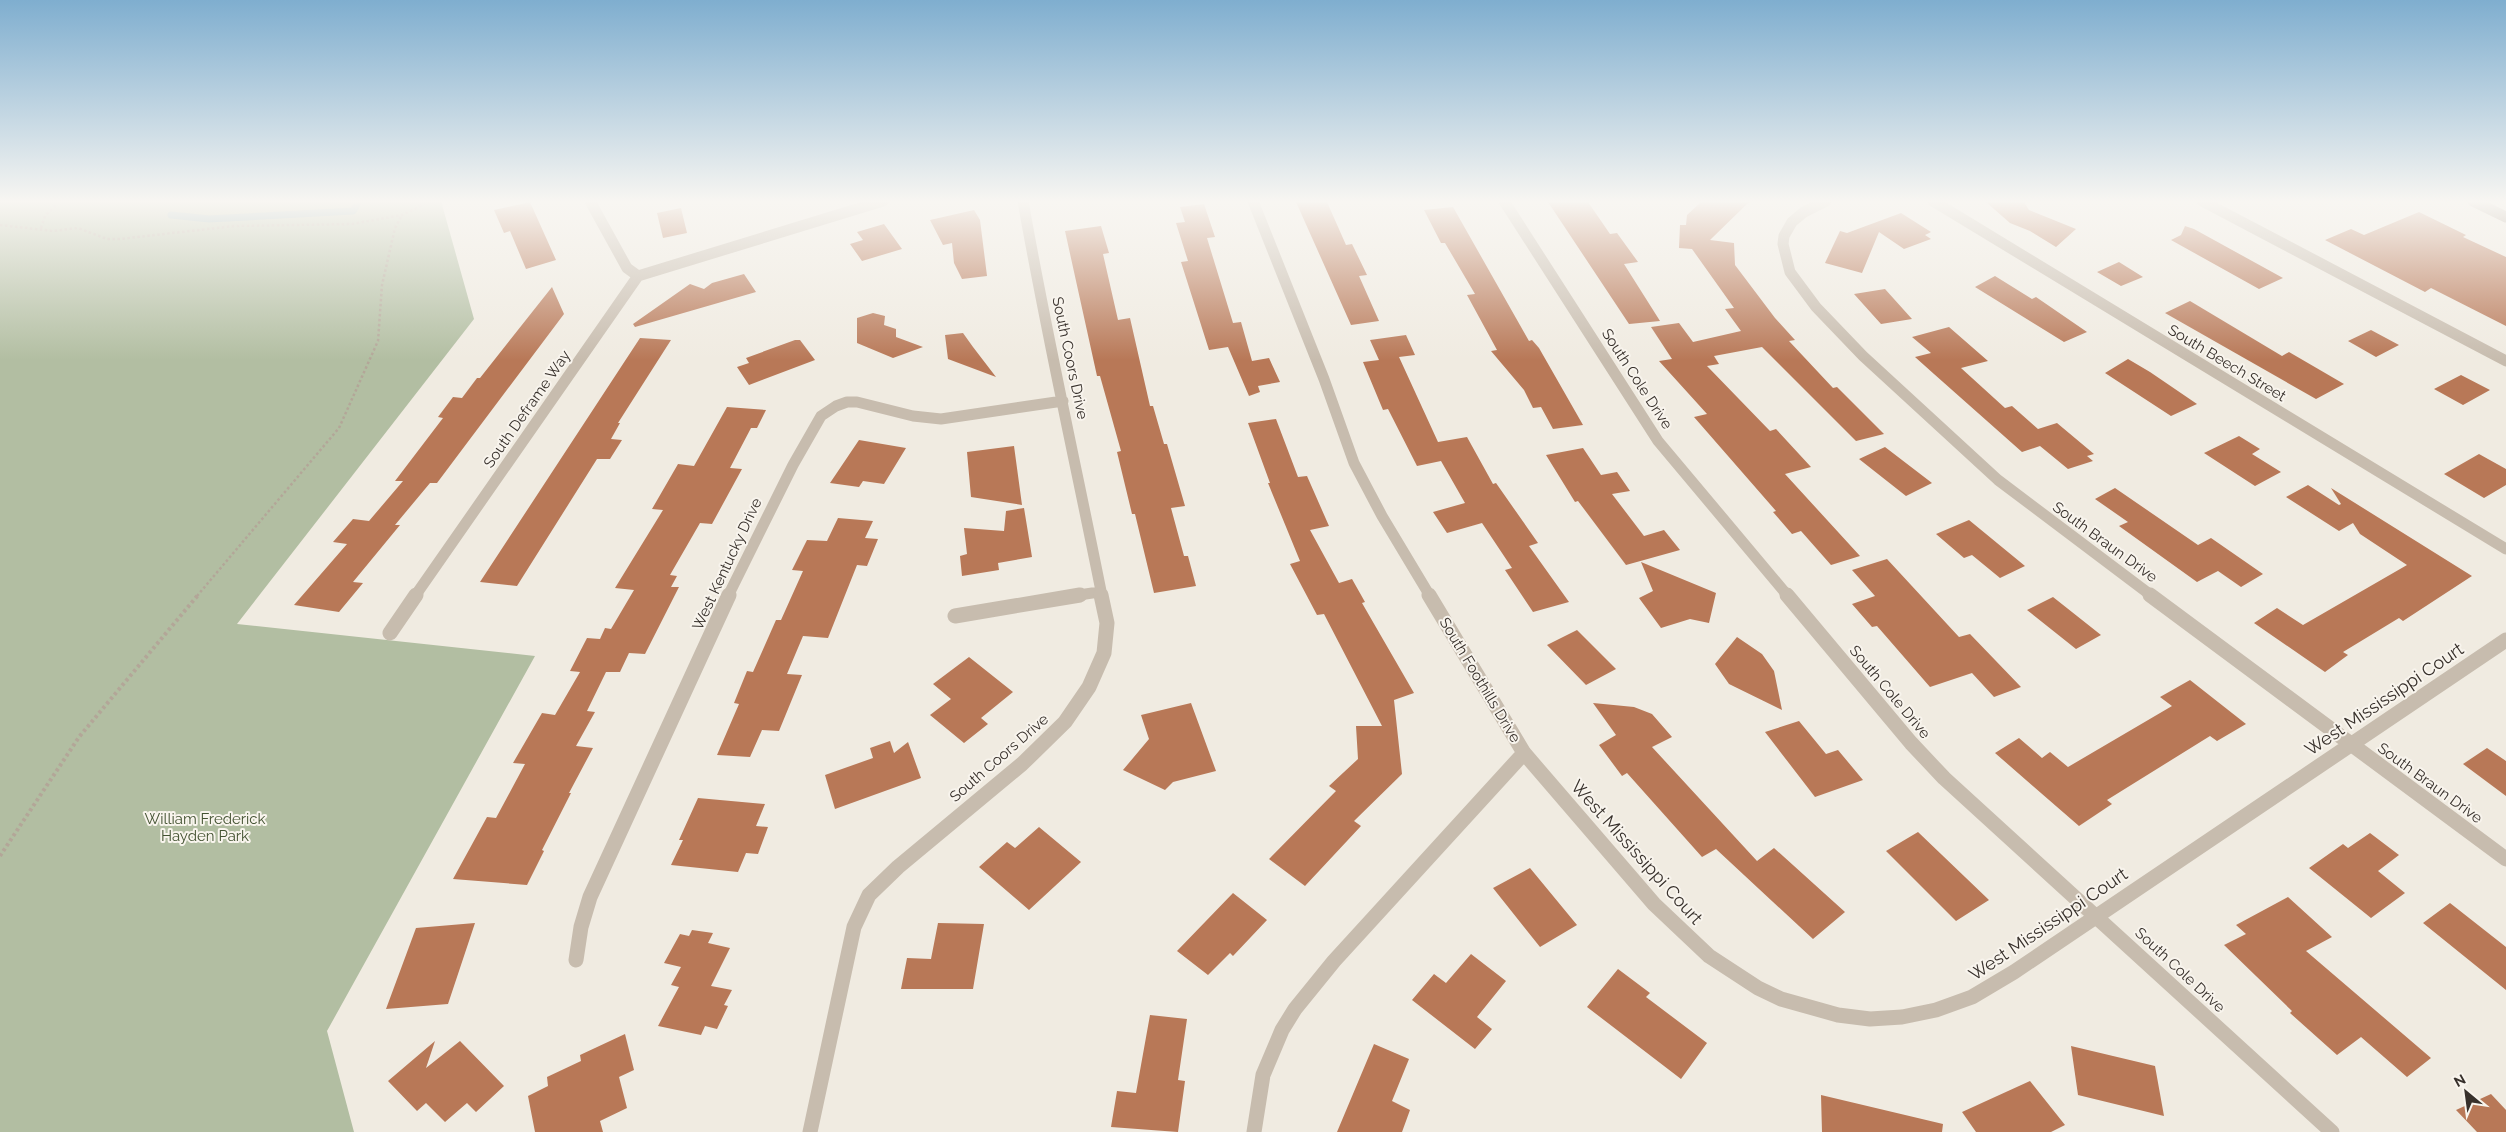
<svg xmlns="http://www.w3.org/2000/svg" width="2506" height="1132" font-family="Raleway,sans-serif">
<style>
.green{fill:#b2bea2}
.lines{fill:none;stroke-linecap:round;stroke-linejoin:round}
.stream{stroke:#83a5aa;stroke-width:7}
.building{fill:#b87857}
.path-far1{stroke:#b3a698;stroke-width:2.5;stroke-dasharray:2.5 2.5;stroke-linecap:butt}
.path{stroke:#b3a698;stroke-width:4;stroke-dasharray:3 3;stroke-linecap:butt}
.street-far1{stroke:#c7bcae;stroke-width:11}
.street{stroke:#c7bcae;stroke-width:15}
.secondary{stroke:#9b8c7f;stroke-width:11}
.labels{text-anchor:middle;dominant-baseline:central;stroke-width:4;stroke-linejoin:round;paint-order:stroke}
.street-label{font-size:15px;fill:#37302b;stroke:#f8f4ed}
.park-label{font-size:15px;fill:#435232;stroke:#f8f4ed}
.near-street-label{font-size:18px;fill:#37302b;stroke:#f8f4ed}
</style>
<rect width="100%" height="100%" fill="#f0ebe1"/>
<!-- green -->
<path class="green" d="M0,201H441L474,319L237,624L535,656L327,1031L354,1132H0Z"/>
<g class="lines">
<!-- stream -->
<path class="stream" d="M171,215L209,219L353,211L359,201"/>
</g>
<!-- building -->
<path class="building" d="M530,202L556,260L526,269L510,231L504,233L494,210Z
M1296,202H1327L1346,245L1352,244L1367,275L1359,276L1379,321L1351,325Z
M1548,202H1588L1610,234L1617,233L1638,262L1624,264L1660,321L1629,324Z
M1701,202H1749L1710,240L1734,243L1735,265L1775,318L1795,340L1789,341L1833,388L1837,387L1884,434L1856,441L1762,347L1714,356L1719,364L1707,366L1770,431L1776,429L1811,467L1785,474L1860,556L1831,565L1801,531L1792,534L1773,512L1776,511L1694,417L1707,414L1659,361L1672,359L1651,327L1679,323L1693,342L1741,331L1725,309L1734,308L1692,249L1679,248L1680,225H1686L1687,215Z
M1986,202H2024L2029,210L2076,229L2056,247L2030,231L2010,223Z
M1204,204L1215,237L1207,238L1233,323L1241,322L1252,361L1269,358L1280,382L1258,386L1260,392L1249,396L1228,347L1209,350L1181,262L1188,261L1176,223L1185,222L1180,207Z
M1453,207L1529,341L1532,340L1539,348L1583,425L1553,429L1541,407L1533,408L1524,390L1491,351L1497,350L1467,295L1475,294L1445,243H1441L1424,210Z
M681,208L687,233L663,238L657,213Z
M974,210L980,220L987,276L962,279L954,263L952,243L943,245L930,220Z
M2419,212L2466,235L2463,237L2506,257V326L2431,288L2425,292L2325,240L2351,229L2364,235Z
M1901,213L1931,232L1925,235L1931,239L1904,249L1879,232L1862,273L1825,263L1840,231L1847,233Z
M884,224L902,249L862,261L850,244L863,240L857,232Z
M1101,226L1109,253L1103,254L1118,320L1130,318L1150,406H1153L1164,444H1167L1185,506L1171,508L1184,556H1188L1196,586L1154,593L1135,514H1132L1117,452L1121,451L1100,376H1097L1065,231Z
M2185,226L2194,229L2283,278L2259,289L2171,240L2181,235Z
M2119,262L2143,277L2121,286L2097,272Z
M744,274L756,292L635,327L633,324L690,284L704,289L712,283Z
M1995,276L2032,299L2036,297L2087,332L2064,342L1975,287Z
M552,287L564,314L437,483H430L395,525H400L353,582L363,583L339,612L294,605L347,544L333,542L353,519L369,521L403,481H395L443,418L438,417L453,397L462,398L477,378H480Z
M1885,289L1912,319L1881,324L1854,294Z
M2190,301L2282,356L2289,352L2344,384L2316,399L2165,313Z
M873,313L885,316L884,325L896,329V337L923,347L893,358L857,343V318Z
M1949,327L1988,361L1961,368L2005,408L2012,406L2038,429L2057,423L2094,454L2087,456L2093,461L2068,469L2040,446L2022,452L1934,374L1915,357L1931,353L1912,337Z
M2371,330L2399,345L2376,357L2348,341Z
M963,333L973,347L996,377L948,359L945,335Z
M1406,335L1415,355L1399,357L1438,442L1467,437L1493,484L1496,483L1538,543L1529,546L1569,602L1533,612L1505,570L1512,568L1482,523L1447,533L1433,512L1465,503L1441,461L1417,466L1388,409L1383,410L1363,362L1379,360L1370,340Z
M640,338L671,340L618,423H620L611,439L622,440L610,459H597L517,586L480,582Z
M795,340H800L815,360L749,385L737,367L749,363L746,358Z
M2128,359L2150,372L2197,404L2171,416L2105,373Z
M2461,375L2490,390L2463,405L2434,389Z
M727,407L766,410L757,428H751L730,468L742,469L712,524L700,523L670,575L677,576L671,587H679L645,654L629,653L620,672H606L587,711L595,712L576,746L593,748L569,793H571L542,850L544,851L527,885L453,879L487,817L496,818L525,764L513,763L542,713L555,715L580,672L570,671L587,638L600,639L605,628L611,629L634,590L615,588L663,510L652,509L678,464L694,466Z
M1276,419L1298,477L1307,476L1329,526L1310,530L1339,583L1352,579L1365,602L1362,603L1414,693L1394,700L1402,774L1354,821L1361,826L1305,886L1269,859L1336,791L1329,786L1358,759L1356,726H1382L1324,614L1317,615L1290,564L1300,561L1268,483H1270L1248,423Z
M2239,436L2260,449L2252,454L2281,472L2255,486L2204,453Z
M859,440L906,448L884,484L863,481L859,487L830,483Z
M1014,446L1022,505L971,497L967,452Z
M1885,447L1932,483L1906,496L1859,459Z
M1583,448L1601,475L1617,472L1630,491L1612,494L1644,536L1664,530L1680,550L1626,565L1578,501L1575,502L1546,455Z
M2479,454L2506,469V485L2484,498L2444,474Z
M2308,485L2339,505L2341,504L2331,488L2472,576L2403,621L2399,618L2343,652L2348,655L2325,672L2254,623L2277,608L2303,625L2407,565L2360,534L2353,523L2339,531L2286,497Z
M2115,488L2198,545L2211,538L2263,574L2241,587L2218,571L2197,582L2119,526L2128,522L2095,499Z
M1024,508L1032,557L998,563L999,570L962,576L960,556L967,554L964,528L1004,531L1006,511Z
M838,518L873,521L865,538L878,539L867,566L857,565L828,638L803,636L787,674L802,675L779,731L762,730L750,757L717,755L739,704L734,703L747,671L753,672L776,620H781L803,571L792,570L807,540L827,541Z
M1969,520L2025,566L2000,578L1972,555L1964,558L1936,534Z
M1887,559L1959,637L1970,634L2021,687L1994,697L1972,673L1930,687L1877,626L1872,627L1852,604L1875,596L1852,570Z
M1641,562L1716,593L1709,623L1690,619L1661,628L1639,598L1653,591Z
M2053,597L2101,635L2076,649L2027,610Z
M1577,630L1616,669L1586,685L1547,645Z
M1737,637L1762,654L1774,671L1782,710L1729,684L1715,664Z
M969,657L1013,692L981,718L988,724L964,743L930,715L951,699L933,684Z
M2190,680L2246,724L2217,741L2210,736L2107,800L2112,804L2079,826L1995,753L2019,738L2042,758L2050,752L2068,767L2172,706L2160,697Z
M1191,703L1216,771L1173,782L1165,790L1123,770L1149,739L1141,715Z
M1593,703L1634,707L1652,714L1672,737L1652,747L1757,861L1774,848L1845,912L1813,939L1716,849L1702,857L1627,773L1622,776L1599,745L1616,735Z
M1799,721L1826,754L1838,750L1863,780L1815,797L1765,732Z
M890,741L894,753L908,742L921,778L835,809L825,775L873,758L870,748Z
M2487,748L2506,761V796L2463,764Z
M698,798L765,804L756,826L768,827L758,854L746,853L738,872L671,865L683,840H679Z
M1039,827L1081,862L1029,910L979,867L1007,842L1015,848Z
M1918,832L1989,900L1956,921L1886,851Z
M2370,833L2399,855L2378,871L2405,893L2371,918L2309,868L2343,844L2348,848Z
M1530,868L1577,925L1540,947L1493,888Z
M1233,893L1267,920L1233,956L1230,953L1208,975L1177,951Z
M2288,897L2332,937L2306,951L2431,1058L2407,1077L2361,1037L2337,1055L2290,1013L2292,1011L2224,945L2246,934L2236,925Z
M2450,903L2506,947V990L2423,923Z
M475,923L448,1004L386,1009L416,928Z
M938,923L984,924L973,989H901L907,958L931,959Z
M692,930L713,933L708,943L730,948L711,986L732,990L724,1005L728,1006L717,1029L705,1026L701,1035L658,1026L679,987L671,985L681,967L664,963L680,934L689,936Z
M1471,954L1506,981L1477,1017L1492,1029L1475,1049L1412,1000L1434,974L1446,983Z
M1618,969L1650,993L1646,997L1707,1043L1681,1079L1587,1007Z
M1150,1015L1187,1019L1178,1080L1185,1081L1178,1132L1111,1127L1117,1091L1136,1093Z
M625,1034L634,1070L619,1077L627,1108L600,1121L603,1132H535L528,1096L548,1086L547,1077L581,1061L580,1055Z
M435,1041L426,1068L460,1041L504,1086L476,1112L467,1103L445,1122L426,1103L417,1111L388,1081Z
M1374,1044L1409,1059L1392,1101L1410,1110L1402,1132H1337Z
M2071,1046L2155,1066L2164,1116L2078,1095Z
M2030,1081L2065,1125L2051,1132H1976L1962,1112Z
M2491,1094L2506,1110V1132H2477L2456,1110Z
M1821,1095L1943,1124L1942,1132H1822Z"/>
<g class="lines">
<!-- path-far1 -->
<path class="path-far1" d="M0,225L53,231L78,228L107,239H120L234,226L352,224L402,215L430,201
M41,228L45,216L60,201
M197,596L339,428L378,341L382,285L395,228L402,215"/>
<!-- path -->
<path class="path" d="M0,856L79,737L198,595"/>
<!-- street-far1 -->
<path class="street-far1" d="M1023,201C1046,333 1076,465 1102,596
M1253,201L1324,379L1354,463L1382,516L1430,596
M1504,201L1658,441L1788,596
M1826,201L1804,212L1792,222L1784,236L1783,244L1790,272L1816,307L1863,356L1998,480L2152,596
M1933,201L2506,549
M2202,201L2506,361
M638,276L883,201
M415,596L638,276L627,268L590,201
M728,596L793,465L821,416L836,406L847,402H857L913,416L941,419L1063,401
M1072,596L1099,592"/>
<!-- street -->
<path class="street" d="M1429,595L1524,753L1654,904L1709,956L1758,988L1781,999L1838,1015L1870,1019L1902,1017L1936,1010L1972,997L2014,972L2506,640
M1787,595L1911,743L1944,778L2332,1132
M2150,595L2506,859
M955,616L1080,595
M390,633L416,595
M576,960L581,927L590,897L729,595
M810,1132L854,927L869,895L898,867L1022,764L1065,722L1089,687L1104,653L1107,623L1101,595
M1254,1132L1263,1075L1282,1030L1295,1009L1334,961L1524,753"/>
<!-- secondary -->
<path class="secondary" d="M2473,201L2506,217"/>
</g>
<!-- sky -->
<linearGradient id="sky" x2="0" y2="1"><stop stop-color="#7faecf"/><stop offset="0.56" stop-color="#f8f6f2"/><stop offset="1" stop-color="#f8f6f2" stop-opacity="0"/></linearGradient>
<rect width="2506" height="360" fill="url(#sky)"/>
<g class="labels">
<!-- street labels -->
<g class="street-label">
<text transform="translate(1070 358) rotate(78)">South Coors Drive</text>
<text transform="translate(2227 363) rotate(31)">South Beech Street</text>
<text transform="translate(1637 379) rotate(57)">South Cole Drive</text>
<text transform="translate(527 409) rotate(-55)">South Deframe Way</text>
<text transform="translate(2105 542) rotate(36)">South Braun Drive</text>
<text transform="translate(727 564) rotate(-65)">West Kentucky Drive</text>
<text transform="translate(1480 680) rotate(59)">South Foothills Drive</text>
<text transform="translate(1890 692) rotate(50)">South Cole Drive</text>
<text transform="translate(999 758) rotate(-41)">South Coors Drive</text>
<text transform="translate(2430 783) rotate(36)">South Braun Drive</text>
<text transform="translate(2180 970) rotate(43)">South Cole Drive</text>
</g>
<!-- park labels -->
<g class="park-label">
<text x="205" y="819">William Frederick<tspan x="205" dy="17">Hayden Park</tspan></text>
</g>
<!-- near-street labels -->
<g class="near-street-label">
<text transform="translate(2384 699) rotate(-34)">West Mississippi Court</text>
<text transform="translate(1637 852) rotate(48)">West Mississippi Court</text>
<text transform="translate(2048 924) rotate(-34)">West Mississippi Court</text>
</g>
</g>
<!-- north arrow -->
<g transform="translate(2466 1092) rotate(331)" stroke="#f8f4ed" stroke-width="4" paint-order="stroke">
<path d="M0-4L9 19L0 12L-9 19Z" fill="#37302b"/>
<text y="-8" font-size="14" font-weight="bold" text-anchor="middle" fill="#37302b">N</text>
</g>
</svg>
